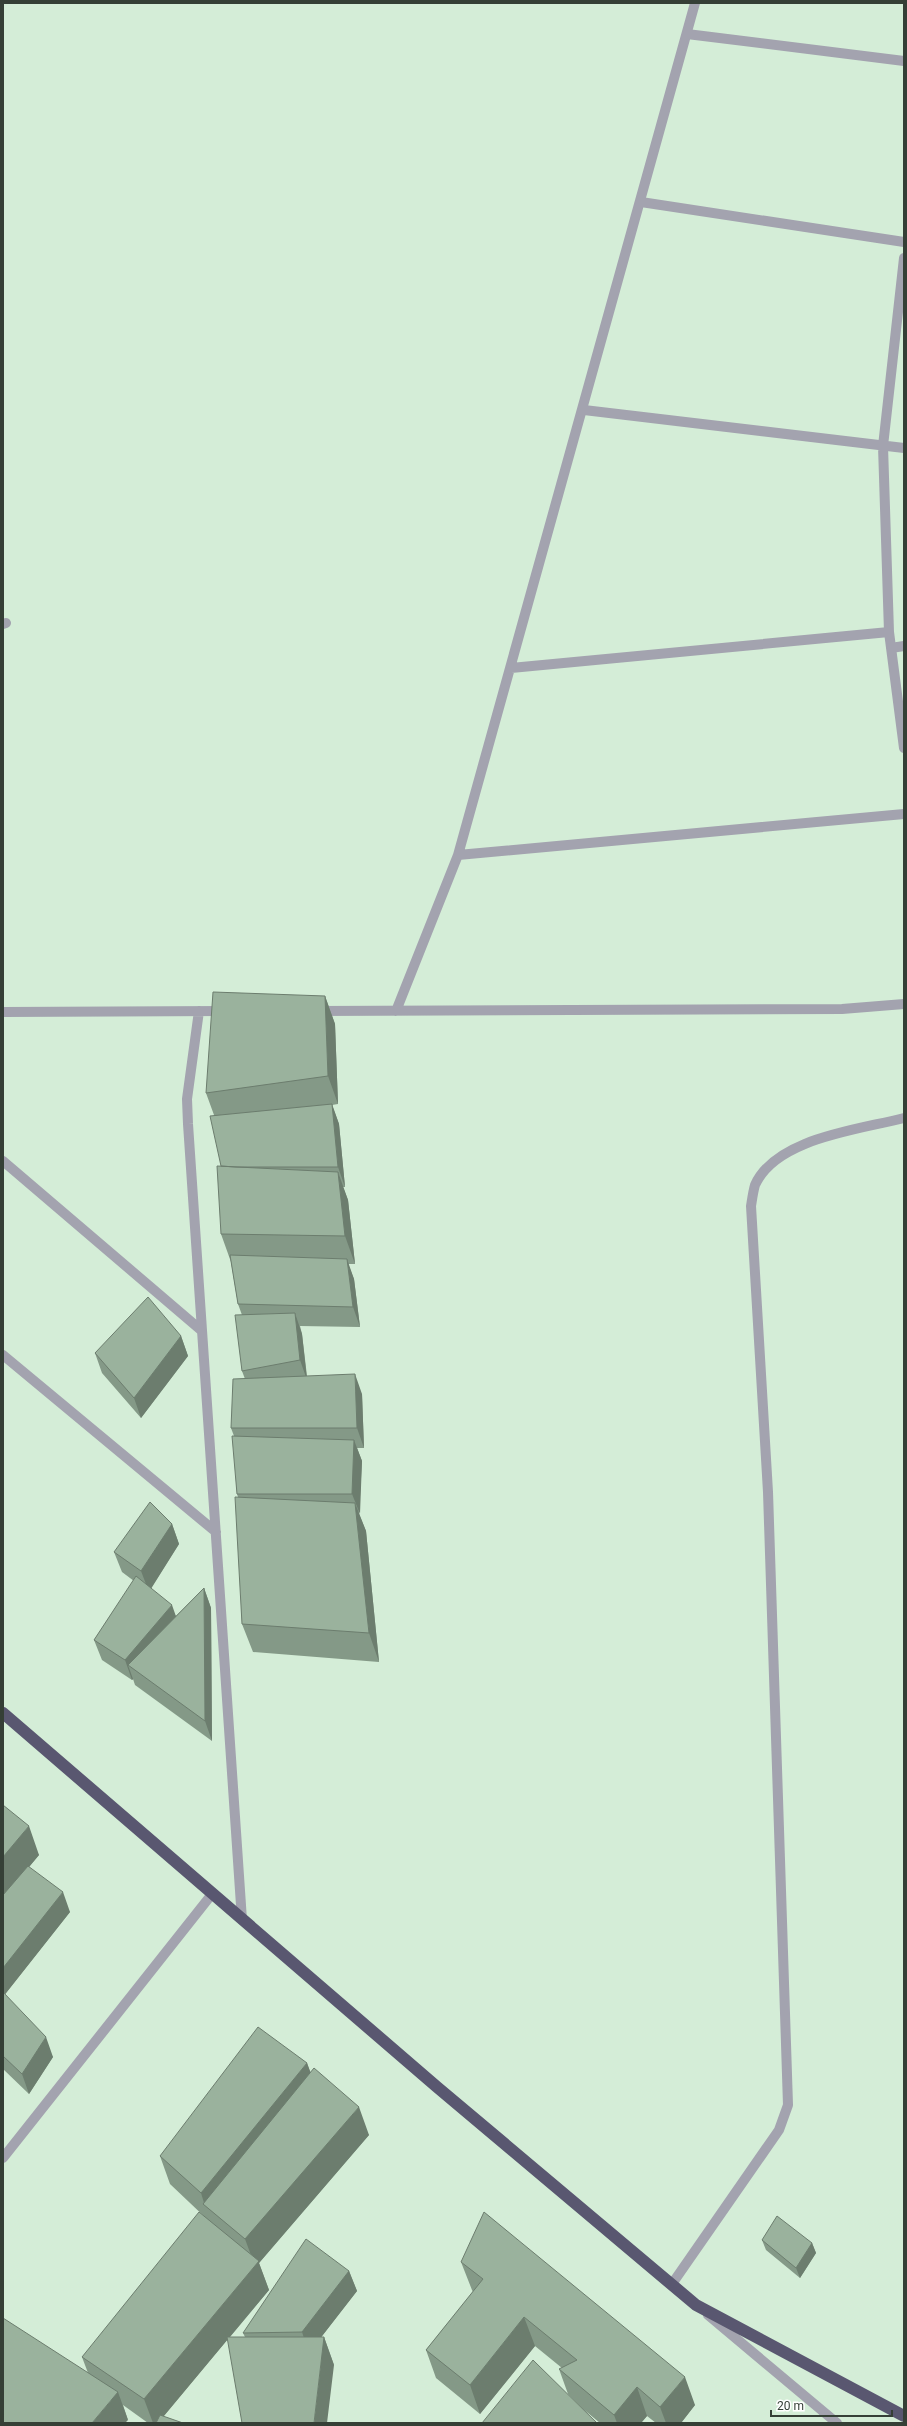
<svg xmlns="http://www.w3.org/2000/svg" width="907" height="2426" font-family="Roboto,sans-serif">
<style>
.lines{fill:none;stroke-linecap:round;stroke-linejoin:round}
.lane{stroke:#a3a3af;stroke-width:10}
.street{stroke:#a3a3af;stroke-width:10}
.highway{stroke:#595770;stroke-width:12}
.wall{fill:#849987}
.shaded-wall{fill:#6c7d6e}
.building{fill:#9ab29d;stroke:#6c7d6e}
</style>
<rect width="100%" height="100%" fill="#d4edd7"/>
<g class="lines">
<!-- lane -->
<path class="lane" d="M3,2158L212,1894"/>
<!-- street -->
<path class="street" d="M687,34L904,61
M641,202L904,242
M904,258L883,446L889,632L904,748
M584,410L904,448
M3,624L6,623
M891,648L904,646
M511,668L889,632
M458,855L904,814
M199,1011L187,1099L188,1124L242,1920
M317,1011L842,1009L904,1004
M396,1011L458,855L695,3
M3,1012L225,1011
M3,1161L202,1331
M3,1355L216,1532
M672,2284L779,2130L788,2105L768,1492L751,1206C752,1200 753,1192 755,1185C776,1138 858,1130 904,1118
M708,2315L837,2423"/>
<!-- highway -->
<path class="highway" d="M3,1713L437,2087L696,2305L904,2416"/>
</g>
<!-- wall -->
<path class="wall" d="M325,996L335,1024L338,1104L332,1105L339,1124L345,1187H343L348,1200L355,1264H348L354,1279L360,1327L300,1326L302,1334L307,1376L362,1394L364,1448H357L362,1461L359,1514L366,1531L379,1662L253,1652L242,1624L238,1497L237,1494L234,1436L231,1428L245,1379L242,1371V1315L238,1304L231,1262L221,1234V1166L214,1115L206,1093Z
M181,1336L188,1356L141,1418L102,1373L95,1353Z
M172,1524L179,1544L151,1588L176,1616L204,1588L211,1608L212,1741L135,1685L133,1679L132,1680L102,1660L94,1640L134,1581L122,1572L114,1552Z
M3,1805L39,1855L29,1867L70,1912L5,1994L53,2057L29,2094L3,2069Z
M307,2063L310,2072L369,2135L259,2263L269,2290L230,2337H245L243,2333L349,2271L357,2291L321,2337H324L334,2365L227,2340L163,2417L183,2423H148L123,2405L128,2420L88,2373L82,2357L209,2221L170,2184L160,2156Z
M762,2240L812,2243L816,2253L800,2278L766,2250Z
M461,2262L695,2405L681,2423H656L647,2416L641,2423H600L583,2409L568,2394L559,2369L562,2368L535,2346L480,2414L436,2378L426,2350L473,2292L472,2290Z"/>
<!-- shaded-wall -->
<path class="shaded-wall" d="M325,996L335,1024L338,1104L328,1076Z
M332,1104L339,1124L345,1187L338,1167Z
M338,1172L348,1200L355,1264L345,1236Z
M347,1259L354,1279L360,1327L353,1307Z
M295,1313L302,1334L307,1380L300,1360Z
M181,1336L188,1356L141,1418L134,1398Z
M355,1374L362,1394L364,1448L357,1428Z
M354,1440L362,1461L360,1514L352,1494Z
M355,1503L366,1531L379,1662L369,1633Z
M172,1524L179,1544L149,1592L141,1571Z
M204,1588L211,1608L212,1741L205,1721Z
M172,1605L179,1625L128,1665L133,1679L132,1680L125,1660Z
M29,1826L39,1855L3,1898V1857Z
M63,1892L70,1912L3,1997V1968Z
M46,2037L53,2057L29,2094L22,2074Z
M307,2063L318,2092L205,2206L201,2193Z
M359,2107L369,2135L259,2263L269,2290L158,2423H153L144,2399L255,2266L245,2239Z
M812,2243L816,2253L800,2278L796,2268Z
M349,2271L357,2291L309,2353L302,2332Z
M524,2317L535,2346L480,2414L470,2385Z
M324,2337L334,2365L327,2423H314Z
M685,2377L695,2405L681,2423H666L660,2407Z
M637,2387L647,2416L641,2423H617L614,2415Z
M118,2392L128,2420L125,2423H92Z"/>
<!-- building -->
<path class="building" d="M213,992L325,996L328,1076L206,1093Z
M332,1104L338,1167H236L221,1166L210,1116Z
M217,1166L338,1172L345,1236L221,1234Z
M230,1255L347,1259L353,1307L238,1304Z
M148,1297L181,1336L134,1398L95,1353Z
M295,1313L300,1360L242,1371L235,1315Z
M355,1374L357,1428H231L233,1379Z
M232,1436L354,1440L352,1494H237Z
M235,1497L355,1503L369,1633L242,1624Z
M150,1502L172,1524L141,1571L114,1552Z
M136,1576L172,1605L125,1660L94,1640Z
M204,1588L205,1721L128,1665Z
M3,1805L29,1826L3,1857Z
M28,1866L63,1892L3,1968V1895Z
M3,1992L46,2037L22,2074L3,2056Z
M258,2027L307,2063L201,2193L160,2156Z
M314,2068L359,2107L245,2239L203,2204Z
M199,2212L259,2261L144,2399L82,2357Z
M484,2212L685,2377L660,2407L637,2387L614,2415L559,2369L577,2360L524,2317L470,2385L426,2350L483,2279L461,2262Z
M777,2216L812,2243L796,2268L762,2240Z
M306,2239L349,2271L302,2332L243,2333Z
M3,2318L118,2392L92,2423H3Z
M227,2337H324L314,2423H242Z
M533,2360L597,2423H482Z
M160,2415L183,2423H156Z"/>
<!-- border -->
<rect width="907" height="2426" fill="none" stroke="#353f36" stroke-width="8"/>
<!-- scale -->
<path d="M771 2410v6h121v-6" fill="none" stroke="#353f36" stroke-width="2"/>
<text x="777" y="2410" font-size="12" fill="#353f36" stroke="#ffffff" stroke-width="3" paint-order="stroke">20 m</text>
</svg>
